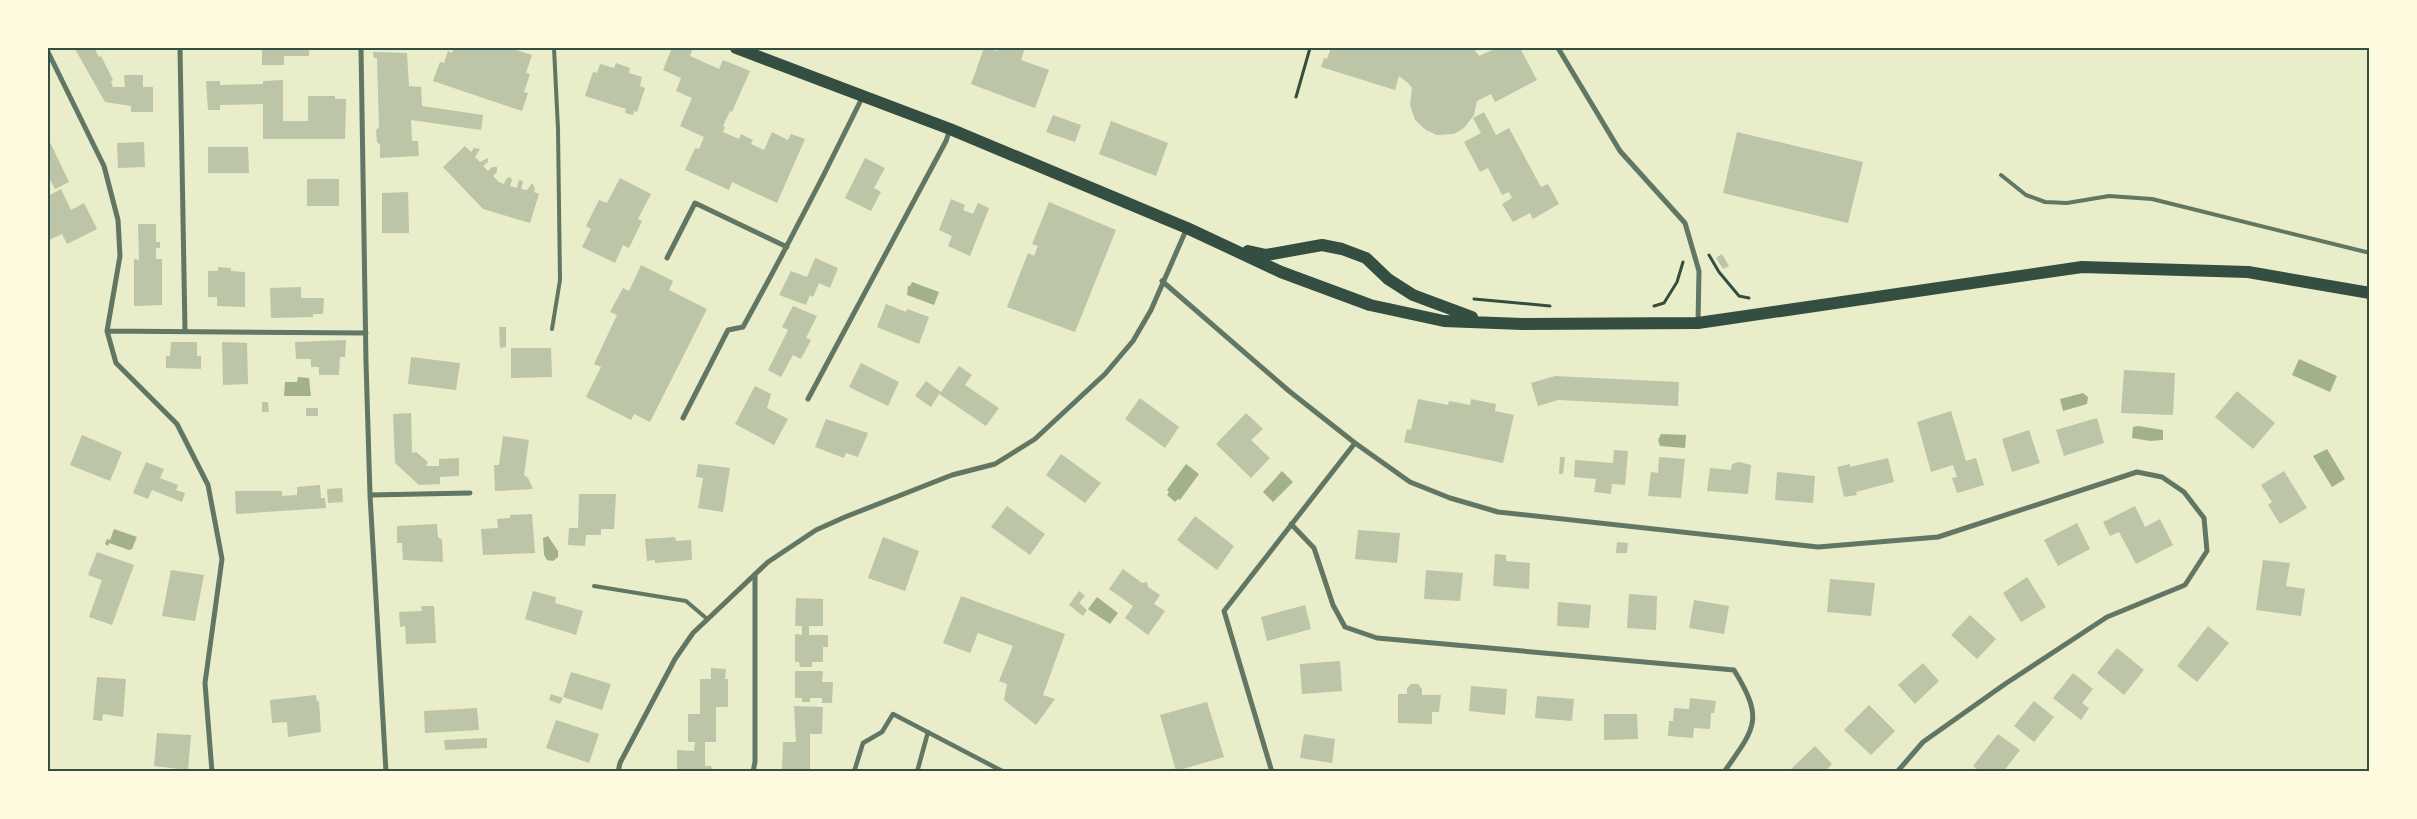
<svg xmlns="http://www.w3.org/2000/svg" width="2417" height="819" font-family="Poppins,sans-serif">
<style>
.water{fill:#a3b18a}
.building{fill:#bcc5a7}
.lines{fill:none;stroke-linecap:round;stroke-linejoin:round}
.path{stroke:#344e41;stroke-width:3}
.service{stroke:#617663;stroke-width:4}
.pedestrian{stroke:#617663;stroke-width:4.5}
.minor{stroke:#617663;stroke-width:5}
.primary{stroke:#344e41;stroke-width:12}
.neatline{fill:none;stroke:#344e41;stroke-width:2}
</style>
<rect width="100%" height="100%" fill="#e9edc9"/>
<!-- water -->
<path class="water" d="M912,282L939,292L934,305L907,295L908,286H910Z
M2299,359L2337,376L2330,392L2292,375Z
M298,377L309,378L311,396H284L285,382H297Z
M2083,393L2088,397L2087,404L2063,411L2060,399Z
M2138,426L2163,430V440L2150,441L2132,438L2133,427Z
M1661,434L1686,435L1685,448L1660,446L1658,440Z
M2327,449L2345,479L2332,487L2313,456Z
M1186,464L1199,474L1180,500L1178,499L1175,502L1167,495L1169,492L1167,490Z
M1282,471L1293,482L1273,502L1263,492Z
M114,529L137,537L132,549L129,550L109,543L108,546L105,544L107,539L110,540Z
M548,536L558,551V557L553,561L547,560L544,555L543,538Z
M1097,597L1118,613L1110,624L1088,609Z"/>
<!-- building -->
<path class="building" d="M77,48H94L99,57L101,56L113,80L111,82L113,87H125L124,75H143V87H153V112H131V106L105,102L75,49Z
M262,48H309V56H284V65H262Z
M454,48H510L532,55L526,73L530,74L524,92L528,93L522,111L433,81L440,62L444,63L448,51L452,53Z
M672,48H693L690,56L719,69L723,60L750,71L732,112L730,111L723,126L725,127L723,132L739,139L741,134L753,140L751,144L764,150L772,132L788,140L791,134L805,139L777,203L732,182L729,190L685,170L695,148L699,149L704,137L680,126L692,98L676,91L681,78L663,70Z
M984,48L998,51L999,48H1025L1021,60L1049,70L1035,108L971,84Z
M1331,48H1473L1479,56L1497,48H1520L1537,80L1495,102L1491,94L1477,101L1474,115L1464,128L1454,134L1437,135L1426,130L1415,120L1410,105L1412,88L1408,83L1399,76L1395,90L1321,67L1324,58L1327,59Z
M373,52L407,53L409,86L421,87L422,106L483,115L481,130L411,120L412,141H418L419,156L380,158V145L377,142L376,130L379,127L377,58H374Z
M616,63L630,68L629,73L642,77L640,86L645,88L637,112L634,111L633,115L625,113L626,109L585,96L593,72L597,73L600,64L614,68Z
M283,80V121H308V96H335V99H346L345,139H263V104L220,105V110H208L206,81H220V85L263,84V81Z
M1484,112L1496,135L1509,128L1541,187L1548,184L1559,204L1533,219L1530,213L1513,222L1502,204L1512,198L1509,192L1502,195L1488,168L1480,172L1464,142L1481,133L1473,118Z
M1053,115L1081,125L1075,142L1046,132Z
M1111,121L1168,143L1156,176L1099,154Z
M1737,132L1863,162L1848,223L1723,193Z
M48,138L69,182L55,189L48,176Z
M144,142L145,167L118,168L117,143Z
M465,146L471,152L474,148L480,149L475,157L480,162L488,158V162L483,166L488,171L492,167H497V172L493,176L499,182L504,184L506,179L510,177L512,180L510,186L517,188L519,180H521L523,182L521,189L527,190L532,183L535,188L534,192L539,194L530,223L483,209L443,167Z
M208,147H248L249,173H208Z
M865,158L885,168L874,188L881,192L871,211L845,198Z
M620,178L651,194L638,219L642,221L629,248L623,245L615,263L582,247L591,229L586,226L599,200L607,203Z
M307,179H339V206H307Z
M61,189L71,210L84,203L97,229L67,244L62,234L49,240L48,237V196Z
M408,192L409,233H382V193Z
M951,199L965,205L963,210L973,214L978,203L989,208L970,256L948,246L952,236L939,230Z
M1049,202L1116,230L1075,332L1007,307L1028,253L1034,256L1038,246L1032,244Z
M138,224H156V242H160V248H156V259H162V305L134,306V259L139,260Z
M1722,254L1729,266L1723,269L1716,258Z
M815,258L838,268L830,288L819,283L813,297L810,295L806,305L779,295L791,271L807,277Z
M641,265L673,281L669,290L707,309L650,422L634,414L631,420L586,397L601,367L594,364L617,315L610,312L623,288L629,291Z
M218,267L231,268V271L245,272V307L217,306V297H208V271H218Z
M301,287V298H324L323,314H313V317L271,318L270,288Z
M886,304L906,312L907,309L929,317L919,344L877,327Z
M793,306L817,316L806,338L811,340L801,359L793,355L781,377L768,370L788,330L782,327Z
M499,327H506V347L500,348Z
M346,340L345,357H340L339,375H319V367H311V359H296L295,342Z
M171,342H197V356H201V369L166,368V356H170Z
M222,342L247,343L248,384L223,385Z
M511,348H551L552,377L511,378Z
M411,357L460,363L456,390L408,384Z
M861,363L899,382L888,406L849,387Z
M959,366L972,375L965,385L999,408L986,426L939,394L931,407L915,396L926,381L941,392Z
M2124,370L2175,373L2173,415L2121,413Z
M1555,376L1679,382L1678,406L1558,400L1538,406L1531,383Z
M755,386L771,394L767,408L788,419L774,445L735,424Z
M2237,391L2275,423L2253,449L2215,417Z
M1140,398L1179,427L1165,448L1125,419Z
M1418,399L1448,405L1449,401L1470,405L1471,399L1496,404L1495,411L1514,415L1503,463L1404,442L1407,429L1411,430Z
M262,402H268L269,412H262Z
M306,408H318V416H306Z
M1951,411L1966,461L1976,458L1984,485L1957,493L1952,478L1957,477L1953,465L1931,472L1917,422Z
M411,413L412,453L416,452L428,462L426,466H439V459L459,458V476L440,477V484L419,485L395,463L393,414Z
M1246,413L1263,429L1251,440L1270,458L1251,478L1216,444Z
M2097,418L2104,443L2064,456L2056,430Z
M826,419L868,433L858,457L846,453L844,458L815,447Z
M2029,430L2040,463L2012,472L2002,439Z
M82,435L122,452L110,481L70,465Z
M503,436L529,440L524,475L528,478L533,489L495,491L494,465H499Z
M1614,450L1628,451L1625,485L1612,484L1611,494L1594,492L1596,479L1574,477L1575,460L1613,463Z
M1061,454L1101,483L1085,503L1046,475Z
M1560,457H1565L1563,474H1559Z
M1659,457L1685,459L1681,498L1648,496L1651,472L1658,473Z
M1888,458L1894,482L1856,492L1857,495L1844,497L1837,467L1850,464V467Z
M146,462L164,469L160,478L178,485L176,490L185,493L182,502L152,490L148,499L133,493Z
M1739,462L1751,465L1748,494L1707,491L1710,468L1731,470L1732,464Z
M698,464L730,468L723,512L698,508L703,478L696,477Z
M2284,471L2307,508L2280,524L2268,505L2272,502L2261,485Z
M1777,472L1815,476L1813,503L1775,500Z
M320,485L321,498H325L326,508L236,514L235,491H282V496L297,495V487Z
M342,488L343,502L328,503L327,489Z
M579,494H616L614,529H601V535H586L585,546L568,545L569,528H578Z
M1007,506L1045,534L1030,555L991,527Z
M2135,506L2145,527L2160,519L2173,545L2136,564L2119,532L2110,536L2103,522Z
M532,514L535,553L483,555L481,529L498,528L497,519L510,518V515Z
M1195,516L1234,546L1217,570L1177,540Z
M2077,523L2090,549L2058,566L2044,540Z
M437,524L438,537L442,540L443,562L403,560L402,543H397V526Z
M1358,530L1400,533L1397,563L1355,559Z
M675,537L676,541L691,540L692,560L655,563V560L647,561L645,539Z
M883,537L919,551L905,591L868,578Z
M1617,542L1628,543L1627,553H1616Z
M97,552L134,565L112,625L89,617L102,580L88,575Z
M1495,554L1506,555V561L1530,563L1529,589L1493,586Z
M2263,560L2290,563L2286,586L2305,589L2301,616L2256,610Z
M1123,569L1142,583L1147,582L1148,587L1160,595L1154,604L1165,611L1148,635L1125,618L1133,606L1109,589Z
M171,570L204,575L195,621L162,616Z
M1426,570L1463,573L1460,601L1424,599Z
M2027,577L2046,607L2021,622L2003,593Z
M1830,579L1875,583L1871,616L1827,612Z
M533,591L556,597L555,603L583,611L576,635L525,619Z
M1079,591L1085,596L1079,603L1087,610L1083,616L1069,605Z
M1629,594L1657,596L1656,630L1627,628Z
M961,596L1065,634L1043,695L1055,699L1036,725L1004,700L1007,684L999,681L1013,646L978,633L970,653L943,643Z
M796,598L823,599V626H809V635H828V647H823V662H812V667H800L799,662H795V634L802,635V626H795Z
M1694,600L1729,606L1724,634L1689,628Z
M1558,602L1591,605L1589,628L1557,626Z
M1305,605L1311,629L1267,641L1261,617Z
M421,606H434L436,643L406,644L405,626L400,627L399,612L422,611Z
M1970,615L1996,639L1977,659L1951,635Z
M2208,626L2229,643L2197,682L2177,666Z
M2117,648L2144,670L2124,695L2097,673Z
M1340,661L1342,691L1302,694L1300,664Z
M1923,663L1939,681L1915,704L1898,685Z
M711,668L726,669L725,679H728V707H716V742H705V766H711L714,772H677V750L694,751L695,742H688V714H700V679H711Z
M795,671H823L822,682H833L832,703H822V698H810V702H802V698H795Z
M571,672L611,684L602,710L563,697Z
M2073,673L2093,689L2082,703L2089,708L2081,720L2053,698Z
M97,677L126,679L123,717L103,714L102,721L93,720Z
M1411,684H1418L1422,689V695H1441L1439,712H1432V724L1398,723V694H1407V688Z
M1471,686L1507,689L1505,715L1469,711Z
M551,694L563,698L560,704L549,700Z
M316,695L317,702L319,701L321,732L288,737L287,722L272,723L270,700Z
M1537,696L1574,699L1572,721L1535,718Z
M1690,698L1716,701L1714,713H1711L1710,729L1694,728L1693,738L1668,736L1669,721H1673L1674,708L1689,709Z
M2034,701L2054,717L2034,742L2014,726Z
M1207,702L1224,757L1176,771L1160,715Z
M1869,705L1895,731L1871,755L1844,730Z
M794,706L823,707L822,734H810V770L807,772L782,770L783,742H796Z
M477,708L479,730L425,733L424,711Z
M1604,714H1637L1638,739L1604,740Z
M556,720L599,734L589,763L546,748Z
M157,733L191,735L188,770L154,766Z
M1304,734L1335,739L1332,763L1300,758Z
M1998,734L2020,750L2003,772H1981L1973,766Z
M487,738V748L445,750L444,740Z
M1815,746L1832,764L1824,772H1788Z"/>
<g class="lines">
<!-- path -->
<path class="path" d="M1296,97L1310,48
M1709,255L1719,272L1739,296L1749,298
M1474,299L1550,306
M1654,306L1664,303L1677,282L1683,262"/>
<!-- service -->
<path class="service" d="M2001,175L2026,195L2045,202L2067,203L2109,196L2152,199L2370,253
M552,329L560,280L558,129L554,48
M594,586L686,601L706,618"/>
<!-- pedestrian -->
<path class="pedestrian" d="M854,772L863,743L882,732L893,714L1004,772
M917,772L928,732"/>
<!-- minor -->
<path class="minor" d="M180,48L185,331
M361,48L366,362L370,495L386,772
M1558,48L1620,151L1685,223L1699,271L1698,323
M48,52L104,166L118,220L120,256L107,331L116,363L177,424L208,485L222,559L205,683L212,772
M667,258L695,203L787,247
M1162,281L1289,391L1355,443L1410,482L1450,498L1498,512L1818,547L1938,537L2137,472L2162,477L2184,492L2204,518L2207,551L2185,585L2107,617L2005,684L1923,742L1897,772
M107,331L366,333
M808,399L946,141L950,129
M683,418L728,330L743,327C785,251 825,174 863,96
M370,495L470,493
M1291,524L1314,548L1333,605L1345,627L1377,638L1734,670C1764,719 1756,727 1724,772
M618,772L620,763L675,659L693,633L768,562L816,530L845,517L952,475L995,464L1035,439L1105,374L1133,341L1151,310L1187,228
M753,772L755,762V574
M1272,772L1224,611L1355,443"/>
<!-- primary -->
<path class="primary" d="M736,48L950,129L1187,228L1281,272L1370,305L1444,321L1522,324L1698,323L2082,267L2248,272L2370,293
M1248,251L1266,255L1322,245L1342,249L1366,258L1388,279L1413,295L1472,317"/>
</g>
<!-- border -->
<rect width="2417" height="819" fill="none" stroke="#fefae0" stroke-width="98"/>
<rect x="49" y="49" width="2319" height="721" class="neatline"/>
</svg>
